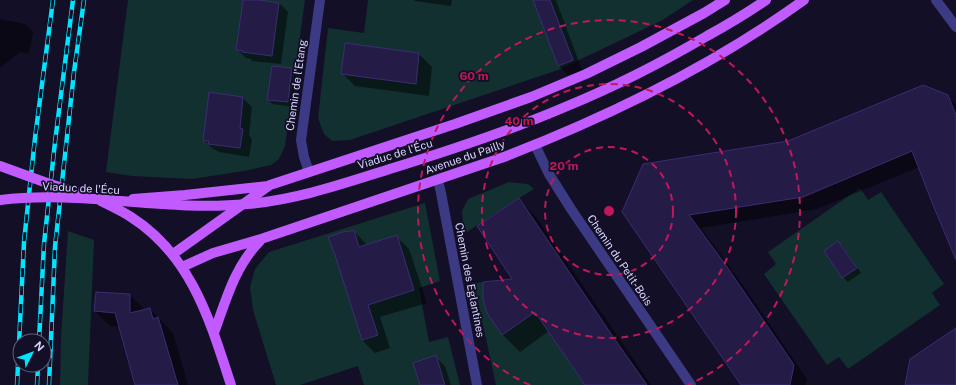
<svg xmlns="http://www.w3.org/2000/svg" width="956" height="385" font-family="'Public Sans',sans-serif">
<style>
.green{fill:#12302f}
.shadow{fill:#0007}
.building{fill:#241b47;stroke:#3b2d73}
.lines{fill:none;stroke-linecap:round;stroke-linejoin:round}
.minor{stroke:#3d3a85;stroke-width:10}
.major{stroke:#c25bff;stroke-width:10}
.rail-casing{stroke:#00e5ff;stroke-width:4.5}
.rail{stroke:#130f26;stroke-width:3;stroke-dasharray:9;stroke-linecap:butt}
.major-bridge{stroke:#c25bff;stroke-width:10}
.ring{fill:none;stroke:#c2185b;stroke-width:2;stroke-dasharray:7 5}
.labels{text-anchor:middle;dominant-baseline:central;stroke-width:3.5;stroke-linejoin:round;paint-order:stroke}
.street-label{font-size:11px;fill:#d9d4ff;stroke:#130f26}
.centre{fill:#c2185b;stroke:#130f26;stroke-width:2}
.ring-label{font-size:12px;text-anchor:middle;font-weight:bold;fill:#c2185b;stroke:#130f26;stroke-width:3.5;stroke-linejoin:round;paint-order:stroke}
</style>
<rect width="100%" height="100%" fill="#130f26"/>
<!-- green -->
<path class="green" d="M128,0H305L285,146L279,159L271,165L244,171L192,179L132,176L106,172Z
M368,0H693L661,21L558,70L350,140L332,141L324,134L318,118L328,28L364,33Z
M509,182L528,184L534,189L503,208L464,234L462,211L468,199Z
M860,188L868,200L881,192L944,284L932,293L940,305L848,369L839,357L827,365L764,274L776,264L768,252Z
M425,203L440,281L419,288L429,342L448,337L460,385H364L358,366L300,385H276L253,310L250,287L255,269L269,252Z
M68,231L94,240L88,385H60L61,337Z
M505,280L516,284L585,385H496L474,283Z"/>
<!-- shadow -->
<path class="shadow" d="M244,0H252L279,3L288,12L281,64L252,61L251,59L246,58L237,49Z
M414,0H452L451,6L415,1Z
M534,0H556L582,70L568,75L559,66Z
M0,16V19L25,24L33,32L29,54L20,52L0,68Z
M419,54L432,67L429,96L355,86L342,73Z
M292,69L296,74L292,107L273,104L268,100Z
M947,96L956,105V252L919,167L817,209L701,228L738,278L807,379L805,385H742L623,212L788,142Z
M243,98L252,107L249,135L252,139L249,157L219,152L216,150L213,149L204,140Z
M519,199L536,217L651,385H586L549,331L520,352L502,334L514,280Z
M354,231L367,245L396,236L409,249L427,303L380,317L390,348L375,353L362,340Z
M838,243L843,247L861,273L848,282L843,277Z
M130,295L145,310L150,309L173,333L188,385H136L120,327L110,326L95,311Z
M435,357L445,366L451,385H421Z"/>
<!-- building -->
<path class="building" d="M243,0H260L279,3L272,56L242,52L243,51L236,50Z
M533,0H550L573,60L558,66Z
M345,43L419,53L416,84L341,74Z
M272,66L292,68L288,102L267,100Z
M923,85L948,95L956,115V260L933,205L912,151L803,197L689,215L725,264L794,365L790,385H741L622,212L643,164L788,141Z
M209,92L243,97L240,128L243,129L240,148L208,144L209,141H203Z
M519,198L616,341L647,385H585L535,312L502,335L487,313L483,299V282L512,279L477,226Z
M354,230L359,247L397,235L414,290L368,305L378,335L362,340L335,255L328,237L346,231L347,232Z
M838,241L857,268L842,278L824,251Z
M96,292L130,294V313L150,308L153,319L158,317L178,385H135L115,313L94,311Z
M956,328V385H905L910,359Z
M436,355L445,385H420L413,363Z"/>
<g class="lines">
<!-- minor -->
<path class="minor" d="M936,0L956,27
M535,145L549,174L571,209L691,385
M309,172L304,157L301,140L320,0
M438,180L441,193L477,385"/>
<!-- major -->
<path class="major" d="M133,199L185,195L268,186
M101,201C111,206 122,211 131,217C192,256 210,321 231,385
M173,254L270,185L455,124L531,97L586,74L641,47L704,13L725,0
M182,267L213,253L261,239L501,158C608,117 711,67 804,0
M214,333C226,300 235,266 260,241"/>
<defs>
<path id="rail" d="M39,341L44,244L55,142L73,0
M17,385L24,242L35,138L53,0
M37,385L38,365
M49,385L55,247L74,72L84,0"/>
</defs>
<!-- rail casing -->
<use href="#rail" class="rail-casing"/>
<!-- rail -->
<use href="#rail" class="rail"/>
<!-- major-bridge -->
<path class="major-bridge" d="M0,166L47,183L85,195
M0,200C82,190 165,212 247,204C297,200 345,183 393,168C451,150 509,131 565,107C614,87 661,63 707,36C727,25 747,13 766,0"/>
</g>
<!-- distance rings -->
<g class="ring">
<circle cx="609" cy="211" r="64"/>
<circle cx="609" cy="211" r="127"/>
<path d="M530 385A191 191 0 1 1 688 385"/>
</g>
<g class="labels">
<!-- street labels -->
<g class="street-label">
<text transform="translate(296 85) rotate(-82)">Chemin de l'Etang</text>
<text transform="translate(395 154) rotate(-17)">Viaduc de l'Écu</text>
<text transform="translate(465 157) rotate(-19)">Avenue du Pailly</text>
<text transform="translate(81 188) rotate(3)">Viaduc de l'Écu</text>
<text transform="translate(620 260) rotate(56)">Chemin du Petit-Bois</text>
<text transform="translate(470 280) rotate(79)">Chemin des Eglantines</text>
</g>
</g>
<circle cx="609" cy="211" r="6" class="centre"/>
<g class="ring-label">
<text x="474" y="80">60 m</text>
<text x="519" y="125">40 m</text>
<text x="564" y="170">20 m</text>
</g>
<!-- north arrow -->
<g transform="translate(32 353) rotate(48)"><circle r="19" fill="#130f26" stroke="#625e7d"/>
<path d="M0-3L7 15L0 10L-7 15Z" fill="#00e5ff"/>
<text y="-6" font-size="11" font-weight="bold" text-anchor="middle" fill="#d9d4ff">N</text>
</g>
</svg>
